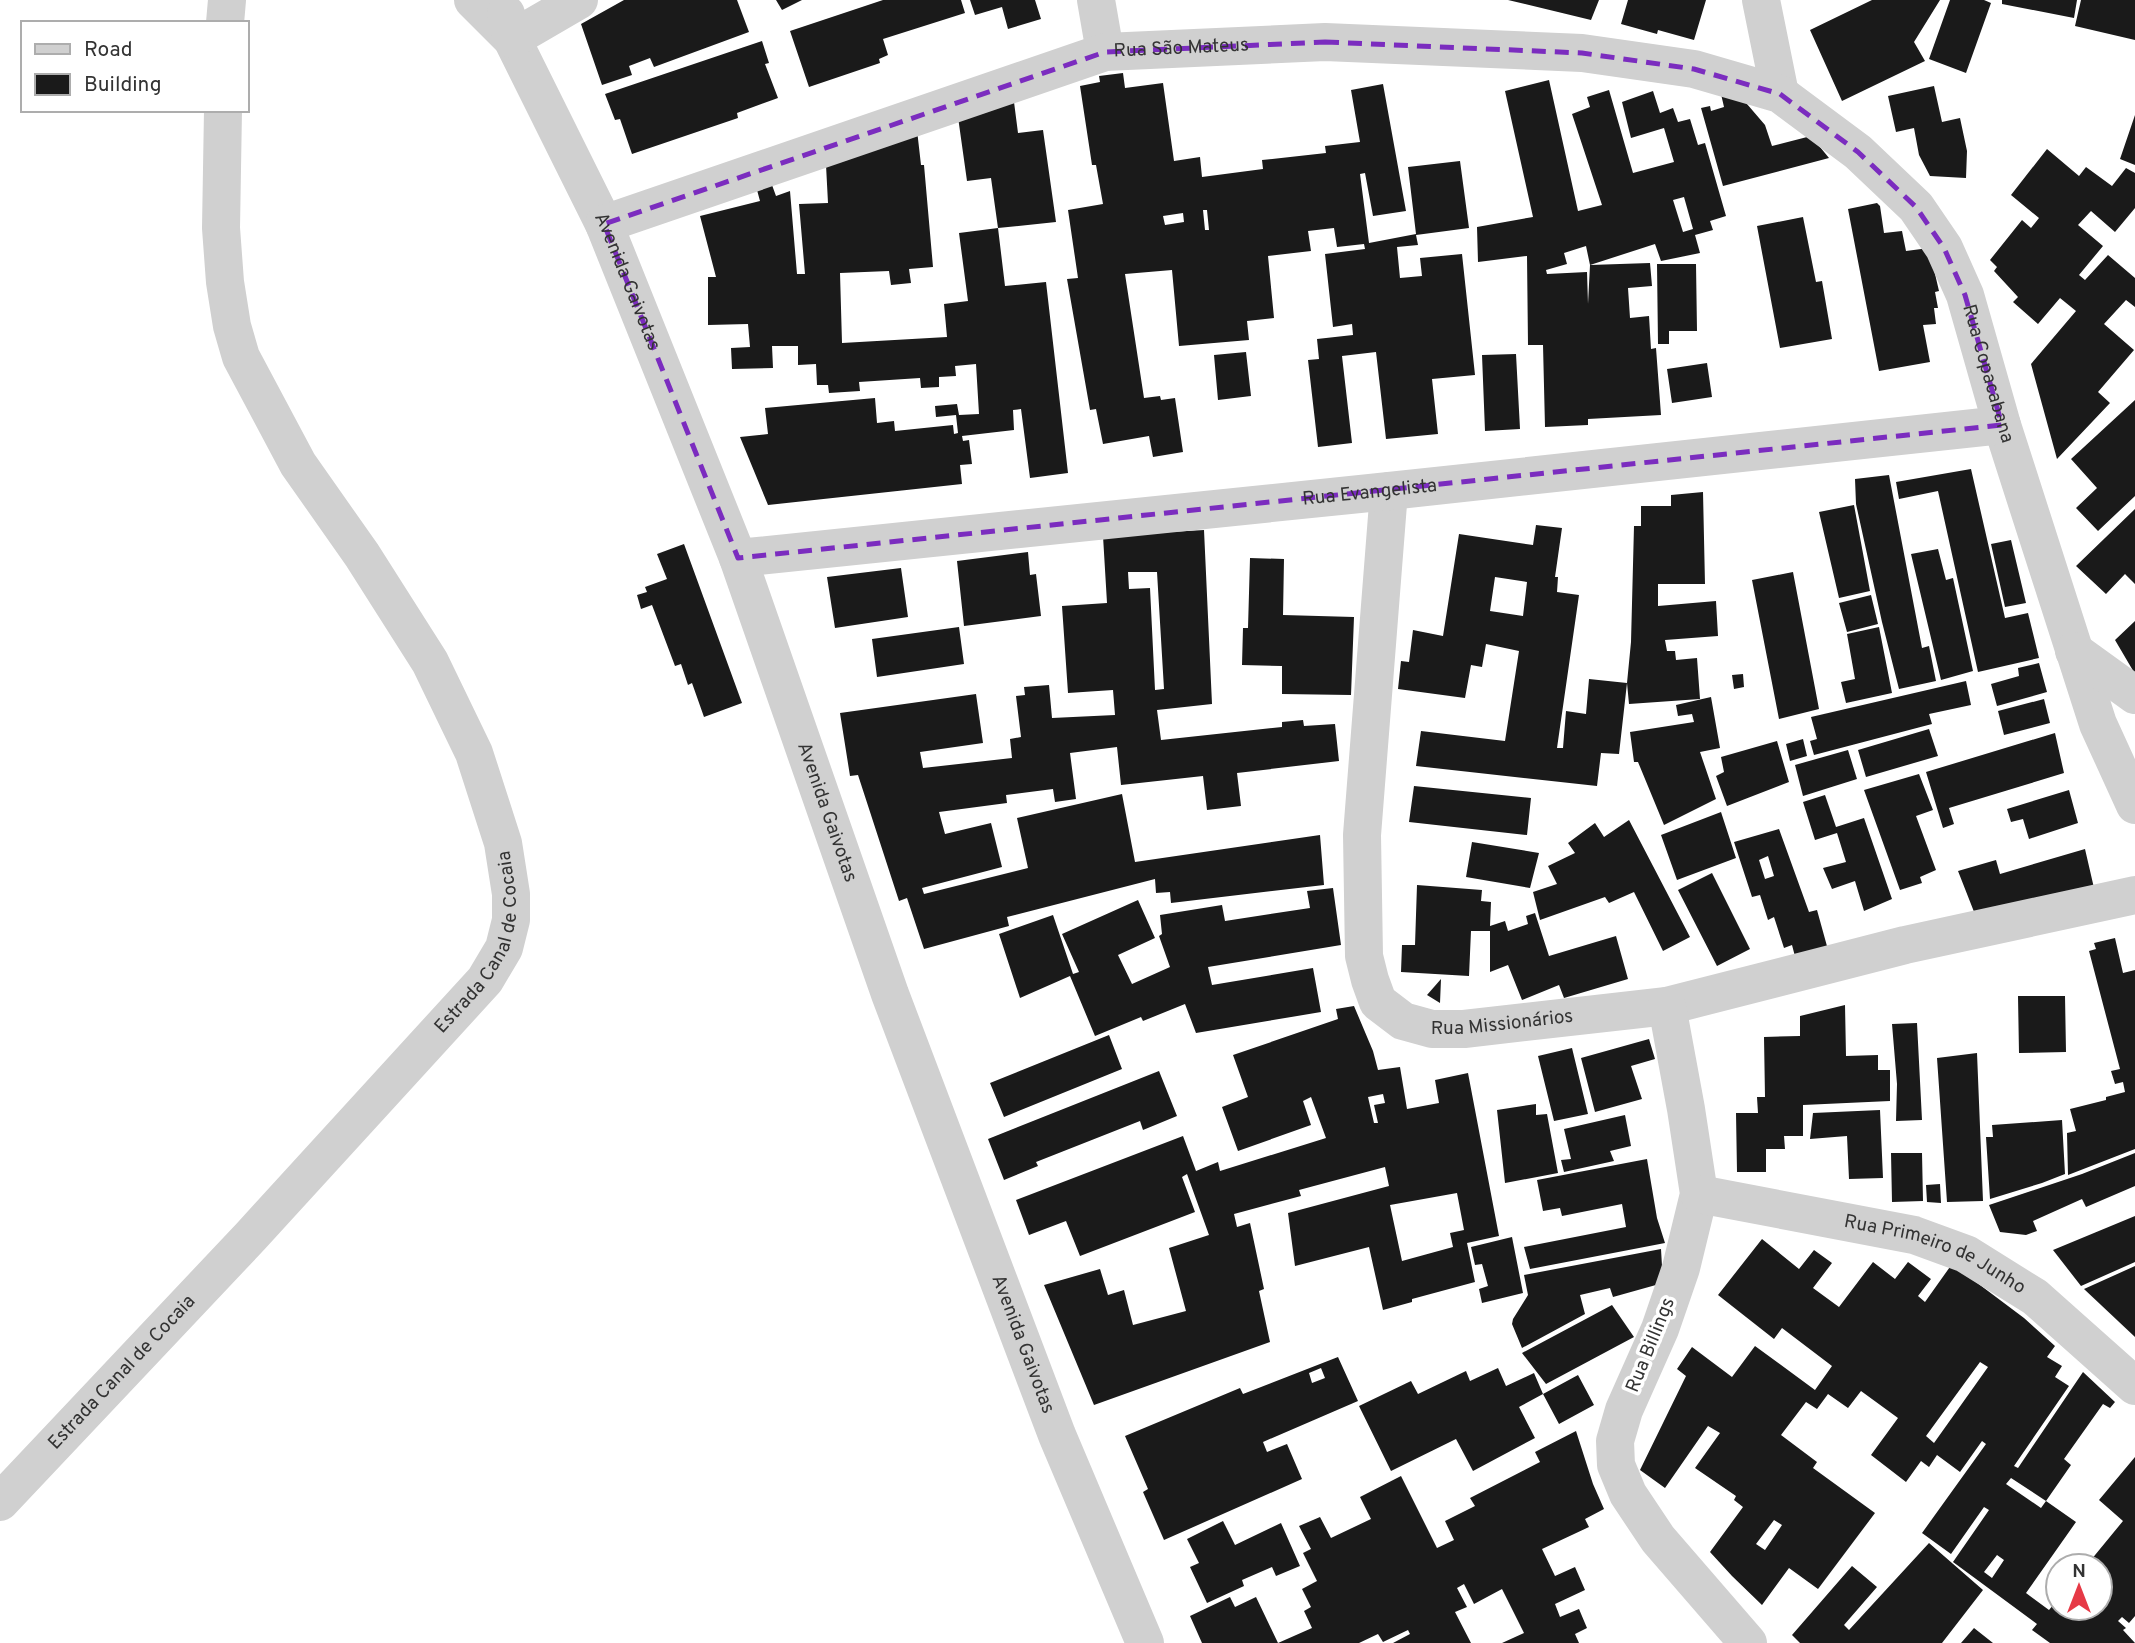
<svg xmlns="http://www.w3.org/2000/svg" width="2135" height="1643" font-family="Overpass,sans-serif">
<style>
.building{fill:#1a1a1a;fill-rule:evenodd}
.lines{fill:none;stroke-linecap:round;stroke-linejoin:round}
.minor{stroke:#d0d0d0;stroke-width:38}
.marked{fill:none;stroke:#7b2cbf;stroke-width:5;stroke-dasharray:14 9;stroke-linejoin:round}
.labels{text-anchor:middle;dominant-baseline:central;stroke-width:7;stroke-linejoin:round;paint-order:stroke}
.street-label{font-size:19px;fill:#333;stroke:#fff}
</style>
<rect width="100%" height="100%" fill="#fff"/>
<!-- building -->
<path class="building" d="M624,0H737L749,32L654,67L650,58L629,66L632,75L602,85L581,24Z
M776,0H802L782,10Z
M883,0H961L965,13L883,39L888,55L879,59L880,63L809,87L790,31Z
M970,0H1035L1041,19L1008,29L1002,7L975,15Z
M1508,0H1599L1591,20Z
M1628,0H1706L1694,40L1658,30L1657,34L1621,24Z
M1872,0H1940L1914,42L1925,61L1842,101L1810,30Z
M1950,0H1984L1991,3L1966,73L1929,59Z
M2002,0H2077L2074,18L2002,4Z
M2081,0H2135V40L2075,26Z
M762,41L769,63L765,64L778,98L737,113L738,118L632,154L620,119L615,120L605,94Z
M1123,73L1125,88L1163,83L1174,161L1200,157L1202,177L1263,169L1262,160L1326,153L1325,146L1360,142L1351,90L1383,84L1406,211L1373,216L1365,173L1360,174L1369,243L1416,234L1408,167L1460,161L1469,228L1416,235L1418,245L1397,247L1400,278L1422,276L1420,258L1462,254L1475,375L1432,379L1438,434L1386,439L1376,352L1342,356L1352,443L1318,447L1308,360L1319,359L1317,339L1353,335L1352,324L1333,327L1325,254L1365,249L1364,244L1337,247L1334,228L1308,231L1311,251L1268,256L1274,318L1247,321L1249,340L1179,346L1172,270L1125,274L1144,398L1160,396L1161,400L1175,398L1183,452L1153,457L1149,436L1103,444L1096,409L1090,410L1067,279L1078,278L1068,210L1103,204L1096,165H1092L1080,86L1100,82L1099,76ZM1203,210H1207L1209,230H1205ZM1183,213L1184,222L1165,225L1163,216Z
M1549,80L1578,211L1602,205L1572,114L1590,107L1587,97L1609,90L1633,173L1674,162L1664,128L1631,138L1622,102L1653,91L1660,113L1673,108L1678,122L1690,119L1698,145L1705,143L1726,216L1710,221L1713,230L1695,235L1700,253L1661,261L1655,244L1590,265L1650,263L1652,286L1628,288L1630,318L1649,316L1651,349L1656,348L1661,415L1588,419V425L1545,427L1543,345H1528L1527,256L1478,262L1477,227L1533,217L1505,91ZM1684,197L1693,229L1683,232L1673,200ZM1586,246L1590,265L1588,304L1587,272L1547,274L1546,270L1567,264L1564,253Z
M1934,86L1942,122L1960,118L1967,151L1966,178L1930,176L1919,155L1914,128L1896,132L1888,96Z
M1735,90L1765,125L1772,146L1811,136L1829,158L1723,186L1701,108L1710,106L1711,111L1724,107L1721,94Z
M1014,102L1018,133L1043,130L1056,222L998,228L991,178L967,181L958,117Z
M2135,115V165L2120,159Z
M917,130L921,165H924L933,267L909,269L911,283L891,285L889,271L840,273L842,343L947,337L944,304L968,301L959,233L998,228L1005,286L1046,282L1068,473L1030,478L1021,409L1013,410L1014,430L962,436L963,441L969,440L972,464L960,465L962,484L768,505L740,437L768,434L765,408L875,398L877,423L894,421L895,431L953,425L954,434L958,433L956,415L936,417L935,406L957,404L959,415L979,414L976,364L955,366L956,376L939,377V387L921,388L920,378L859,382L860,391L829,393L828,385H817L816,364L798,365V346H772L773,368L732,369L731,348L750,347L748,324L708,325V277H716L700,216L760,201L757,190L772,185L776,196L790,191L797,274H805L799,204L828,203L826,165Z
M2047,149L2079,176L2086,167L2112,186L2126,168L2135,173V208L2115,232L2091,211L2078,225L2103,246L2079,275L2085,280L2108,255L2135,278V307L2126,300L2104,324L2134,350L2098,392L2110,403L2057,459L2031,364L2076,311L2060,298L2038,324L2013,302L2018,297L1994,271L1997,267L1990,260L2022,220L2031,228L2039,218L2011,195Z
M1877,203L1880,206L1884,233L1902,231L1906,251L1929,248L1939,291L1935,292L1938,308H1934L1936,324L1923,325L1930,362L1879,371L1848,209Z
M1803,217L1816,282L1822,281L1832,339L1780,348L1757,226Z
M1657,264H1696L1697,331H1669V344H1658Z
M1246,352L1251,396L1218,400L1214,355Z
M1516,354L1520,429L1485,431L1482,355Z
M1707,363L1712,397L1672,403L1667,369Z
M2135,400V496L2098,531L2076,508L2097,488L2071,459Z
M1971,469L2005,618L2028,613L2039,658L1978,672L1938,491L1899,499L1896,482Z
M1889,475L1922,648L1929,646L1936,681L1899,689L1882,622L1856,504L1855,479Z
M1703,492L1705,584H1658V606L1716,601L1718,636L1665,640L1667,651H1675L1676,660L1697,658L1700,699L1629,704L1627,683L1619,754L1601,753L1597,786L1416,766L1421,731L1505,741L1519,651L1486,644L1482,667L1471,665L1465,698L1398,689L1401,661L1409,662L1413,630L1443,636L1459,534L1533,545L1536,525L1562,528L1555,577H1558L1557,592L1579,595L1557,748H1563L1566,711L1586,714L1589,679L1627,683L1631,642L1634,526H1641V506H1671V495ZM1495,577L1527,582L1523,616L1490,611Z
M1854,505L1870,591L1839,598L1819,512Z
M2135,509V584L2125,574L2106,594L2076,566Z
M1204,530L1212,704L1157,710L1161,740L1282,727V722L1303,720L1304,726L1335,724L1339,761L1237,773L1241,806L1207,810L1203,776L1121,785L1117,747L1070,753L1076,799L1055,802L1053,789L1006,795L1007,803L939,812L945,834L991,823L1002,867L922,888L924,894L1028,868L1017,818L1122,794L1135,862L1320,835L1324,885L1171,903L1170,892L1156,893L1155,879L1007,917L1009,926L924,949L907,898L899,901L858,775L850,776L840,713L976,694L983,743L920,752L923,768L1012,758L1010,739L1021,737L1016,696L1025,695L1024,687L1049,685L1052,718L1115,715L1113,690L1068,693L1062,606L1107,603L1103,536ZM1128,572H1157L1164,689L1155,690L1150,588L1129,589Z
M2011,540L2026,603L2005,607L1991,544Z
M684,544L742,703L704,717L692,683L688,685L681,664L675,666L652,605L641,609L637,595L647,592L645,587L667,579L657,554Z
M1938,549L1946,580L1953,578L1973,671L1941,680L1911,554Z
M1028,552L1030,575L1036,574L1041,616L964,626L957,561Z
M1250,558L1284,559L1283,615L1354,617L1351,695L1282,694V666L1242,665L1243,628H1248Z
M901,568L908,617L835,628L827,577Z
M1793,572L1819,709L1779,719L1752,580Z
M1871,595L1878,624L1847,632L1839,603Z
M2135,621V674L2115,640Z
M959,627L964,664L877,677L872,639Z
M1879,627L1892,693L1846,703L1841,682L1855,679L1847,634Z
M2039,663L2047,692L1997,706L1991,684L2019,676L2018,668Z
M1743,674L1744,687L1734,689L1732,675Z
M1966,681L1971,705L1929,714L1932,724L1814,755L1810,741L1817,739L1811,717Z
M1711,697L1720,748L1700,752L1716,799L1664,825L1638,762H1634L1630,732L1694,722L1692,714L1678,716L1676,705Z
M2044,699L2050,723L2004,735L1998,711Z
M1929,729L1938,756L1866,777L1858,750Z
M2055,733L2064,773L1949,808L1954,824L1943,828L1926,772Z
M1803,739L1807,756L1790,761L1786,744Z
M1777,741L1789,782L1727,806L1716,776L1724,772L1721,757Z
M1848,750L1857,779L1803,796L1795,765Z
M1919,774L1933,810L1916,816L1936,870L1920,877L1922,883L1900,890L1864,790Z
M1414,786L1531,798L1527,835L1409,822Z
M2069,790L2078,823L2029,839L2023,819L2011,822L2007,809Z
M1825,795L1836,827L1864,818L1892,899L1864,911L1855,881L1832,889L1823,868L1846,862L1837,833L1815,840L1803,802Z
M1721,812L1736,858L1677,880L1661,835Z
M1629,820L1690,937L1663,951L1634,892L1609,903L1605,897L1540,920L1533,892L1557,884L1548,866L1575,853L1568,843L1595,823L1604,837Z
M1779,829L1809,912L1817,910L1830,957L1797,964L1792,945L1784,948L1774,917L1768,920L1760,895L1752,897L1734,842ZM1768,856L1774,876L1765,879L1759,860Z
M1472,842L1539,853L1530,888L1466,877Z
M2085,849L2094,888L1978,922L1958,871L1996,860L2000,874Z
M1712,873L1750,949L1717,966L1678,890Z
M1417,885L1482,890L1481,901L1491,902L1490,926L1505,921L1508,931L1528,924L1526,916L1535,913L1549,956L1616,936L1628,979L1564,998L1559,985L1522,1000L1508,965L1490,972V931H1471L1469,976L1401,972L1402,945H1415Z
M1333,888L1341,945L1208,967L1212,985L1313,968L1321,1012L1196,1033L1185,1004L1143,1021L1141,1017L1095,1036L1070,976L1020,998L999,934L1053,915L1073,974L1079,972L1062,934L1138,900L1155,938L1118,955L1132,984L1170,967L1159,936L1162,934L1160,915L1222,905L1225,921L1310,908L1307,891Z
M2115,938L2123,973L2135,970V1149L2068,1175L2067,1133L2076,1131L2070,1109L2106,1100V1097L2125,1092L2123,1082L2115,1084L2111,1071L2120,1069L2089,951L2096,949L2094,943Z
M1441,979L1440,1003L1427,995Z
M2018,996H2065L2066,1052L2019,1053Z
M1845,1005L1846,1056L1878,1055V1070H1890V1101L1803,1105V1136H1784L1785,1149H1766V1172H1737L1736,1113H1758L1757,1097H1765L1764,1037L1800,1036V1016Z
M1354,1006L1373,1051L1378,1070L1400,1067L1407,1109L1439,1103L1435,1080L1468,1073L1499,1236L1467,1243L1475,1282L1412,1299V1302L1383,1310L1369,1247L1295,1266L1288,1213L1389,1186L1385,1167L1299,1190L1301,1196L1234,1214L1237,1227L1250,1223L1264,1289L1259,1291L1270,1342L1094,1405L1044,1285L1100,1269L1108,1295L1124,1290L1133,1325L1186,1311L1169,1248L1209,1235L1187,1174L1182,1177L1195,1212L1080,1256L1066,1221L1029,1235L1016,1200L1183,1136L1196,1171L1218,1162L1220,1171L1326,1138L1311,1097L1303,1101L1311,1125L1238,1151L1222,1107L1248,1097L1233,1055L1338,1019L1336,1009ZM1383,1094L1385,1103L1374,1105L1378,1123H1374L1368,1097ZM1457,1193L1464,1230L1450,1233L1453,1247L1402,1261L1390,1205Z
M1917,1023L1922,1120L1896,1121L1897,1084L1892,1024Z
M1109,1035L1122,1069L1004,1117L990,1083Z
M1649,1039L1655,1059L1631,1066L1642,1099L1595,1112L1581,1058Z
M1572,1048L1588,1114L1554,1121L1538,1056Z
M1977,1053L1983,1201L1947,1202L1937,1058Z
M1159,1071L1177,1116L1143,1130L1140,1121L1036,1162L1038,1166L1004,1180L988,1139Z
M1536,1104V1115L1547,1114L1558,1173L1505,1183L1497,1110Z
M1880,1110L1883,1178L1849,1179L1847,1136L1810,1139L1813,1113Z
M1625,1115L1631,1146L1610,1151L1614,1161L1564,1172L1561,1160L1571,1159L1564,1129Z
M2062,1120L2065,1174L2042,1183L1990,1199L1986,1137H1993L1992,1125Z
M1891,1153H1922L1923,1201L1892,1202Z
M2135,1153V1186L2086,1207L2082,1199L2033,1221L2037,1231L2026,1235L2000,1232L1989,1205L2082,1174Z
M1647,1159L1657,1218L1665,1243L1530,1269L1524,1247L1626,1227L1622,1204L1562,1216L1560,1208L1543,1211L1537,1180Z
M1940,1184L1941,1203L1927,1202L1926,1185Z
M2135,1216V1262L2081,1286L2053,1250Z
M1512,1237L1523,1293L1482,1303L1479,1289L1488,1286L1482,1264L1475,1265L1471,1247Z
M1762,1239L1799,1269L1814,1250L1832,1263L1813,1288L1839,1307L1873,1262L1895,1279L1908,1262L1931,1279L1918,1296L1925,1302L1952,1264L2024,1318L2055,1346L2047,1357L2062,1366L2055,1377L2069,1386L2014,1466L2018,1468L2083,1372L2115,1402L2110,1408L2103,1404L2064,1459L2071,1465L2046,1501L2011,1478L2006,1484L2041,1508L2046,1501L2076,1522L2026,1593L2049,1610L2058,1599V1608H2100V1566H2086L2123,1521L2099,1500L2135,1457V1616L2129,1623L2122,1617L2118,1621L2126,1628L2123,1630L2135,1643H2050L2032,1630L2037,1624L1953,1562L1989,1510L1984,1507L1951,1554L1922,1533L1986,1444L1982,1441L1960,1472L1937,1455L1929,1467L1921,1461L1906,1482L1871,1455L1898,1418L1861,1391L1848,1408L1828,1394L1817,1409L1806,1402L1781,1435L1817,1462L1813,1468L1875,1513L1818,1589L1789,1568L1762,1605L1732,1576L1710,1552L1743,1507L1734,1500L1736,1496L1695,1468L1720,1433L1708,1426L1665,1488L1640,1470L1686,1376L1677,1369L1692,1347L1732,1377L1755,1346L1815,1390L1832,1366L1782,1328L1774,1339L1718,1295ZM1980,1362L1988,1367L1934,1443L1926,1436ZM1774,1520L1782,1525L1765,1550L1756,1544ZM1997,1555L2004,1560L1992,1578L1984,1572Z
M1661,1249L1663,1283L1613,1297L1610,1288L1580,1295L1585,1314L1522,1348L1512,1324L1513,1319L1528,1295L1524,1275Z
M2135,1266V1337L2084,1289Z
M1612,1305L1634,1337L1546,1384L1522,1353Z
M1338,1357L1358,1401L1263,1442L1267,1452L1287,1444L1302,1479L1164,1540L1143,1492L1148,1489L1125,1436L1240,1388L1243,1394ZM1321,1368L1325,1378L1312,1383L1309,1373Z
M1498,1368L1506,1386L1534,1373L1543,1394L1519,1407L1535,1438L1473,1471L1456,1439L1391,1471L1359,1406L1411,1381L1418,1394L1466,1371L1470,1381Z
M1578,1375L1594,1405L1559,1424L1543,1394Z
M1576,1431L1593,1484L1604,1509L1585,1519L1589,1527L1542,1549L1555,1576L1575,1567L1585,1590L1555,1604L1560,1617L1579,1609L1587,1628L1575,1634L1579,1643H1502L1524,1633L1502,1589L1474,1604L1464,1584L1457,1588L1467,1607L1455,1612L1471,1643H1393L1410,1634L1408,1630L1383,1642L1378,1634L1359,1643H1278L1312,1628L1304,1611L1311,1607L1302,1589L1317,1581L1303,1553L1311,1549L1299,1526L1320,1517L1331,1538L1371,1519L1360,1497L1401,1476L1437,1548L1454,1540L1445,1521L1475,1506L1470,1498L1540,1462L1535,1452Z
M1223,1521L1235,1545L1281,1523L1300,1566L1276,1576L1272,1567L1242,1580L1244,1586L1207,1603L1190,1567L1199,1563L1187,1539Z
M1929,1543L1983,1590L1942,1643H1800L1792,1635L1852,1566L1877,1587L1844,1625L1849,1630Z
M1230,1597L1235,1607L1256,1597L1278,1643H1202L1190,1616Z
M1974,1628L1993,1643H1961Z"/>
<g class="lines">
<!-- minor -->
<g class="minor">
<path id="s1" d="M473,0L512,39L604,224L738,558L890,994L1057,1435L1145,1643"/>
<path d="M1096,0L1105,52"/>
<path d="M1761,0L1780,94"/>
<path d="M506,14L512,39L579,0"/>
<path d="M225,23L227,0"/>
<path id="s2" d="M604,224L1105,52L1325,42L1582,53L1694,69L1780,94L1858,152L1916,207L1944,248L1965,295L2002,425L2098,724L2135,805"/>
<path id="s3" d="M1389,491L1362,835L1364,956L1370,980L1378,1002L1403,1021L1432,1029H1464L1667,1006L1905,945L2135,895"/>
<path id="s4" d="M738,558L1389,491L2002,425"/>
<path d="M2074,651L2135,695"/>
<path d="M1667,1006L1686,1109L1699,1194L1681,1268L1660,1329L1624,1410L1615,1441L1616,1465L1628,1494L1658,1539L1748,1643"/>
<path id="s5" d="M1699,1194L1914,1235L1966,1254L2035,1297L2135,1386"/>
<path id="s6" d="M0,1502L251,1236L485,980L504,948L511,920V894L503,843L474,753L430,662L362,555L298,464L241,357L232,326L225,282L221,228L223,110"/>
</g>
</g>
<!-- marked area -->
<path class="marked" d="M1325,42L1582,53L1694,69L1780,94L1858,152L1916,207L1944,248L1965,295L2002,425L738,558L604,224L1105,52Z"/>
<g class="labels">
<!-- street labels -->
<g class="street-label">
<text stroke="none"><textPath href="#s2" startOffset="606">Rua São Mateus</textPath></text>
<text stroke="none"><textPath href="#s1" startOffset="324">Avenida Gaivotas</textPath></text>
<text stroke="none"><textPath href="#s2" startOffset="1570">Rua Copacabana</textPath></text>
<text stroke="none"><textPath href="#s4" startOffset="635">Rua Evangelista</textPath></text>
<text stroke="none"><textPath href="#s1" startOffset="891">Avenida Gaivotas</textPath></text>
<text stroke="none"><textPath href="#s6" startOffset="746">Estrada Canal de Cocaia</textPath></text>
<text stroke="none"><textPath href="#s3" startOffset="646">Rua Missionários</textPath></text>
<text stroke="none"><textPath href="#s5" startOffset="245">Rua Primeiro de Junho</textPath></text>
<text stroke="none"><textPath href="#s1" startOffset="1458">Avenida Gaivotas</textPath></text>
<text transform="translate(1651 1345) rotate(-68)">Rua Billings</text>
<text stroke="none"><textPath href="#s6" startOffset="178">Estrada Canal de Cocaia</textPath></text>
</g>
</g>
<!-- legend -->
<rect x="21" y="21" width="228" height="91" fill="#ffffff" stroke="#adadad" stroke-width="2"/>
<rect x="35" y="44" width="35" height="10" fill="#d0d0d0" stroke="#adadad" stroke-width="2"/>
<text x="84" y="56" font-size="21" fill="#333333">Road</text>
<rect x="35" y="74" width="35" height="21" fill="#1a1a1a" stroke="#adadad" stroke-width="2"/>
<text x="84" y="91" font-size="21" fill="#333333">Building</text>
<!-- north arrow -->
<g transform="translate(2079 1587)"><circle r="33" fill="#ffffff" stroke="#adadad" stroke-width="2"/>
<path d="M0-5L12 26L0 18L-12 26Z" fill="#e63946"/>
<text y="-10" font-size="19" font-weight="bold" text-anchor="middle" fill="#333333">N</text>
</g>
</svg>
